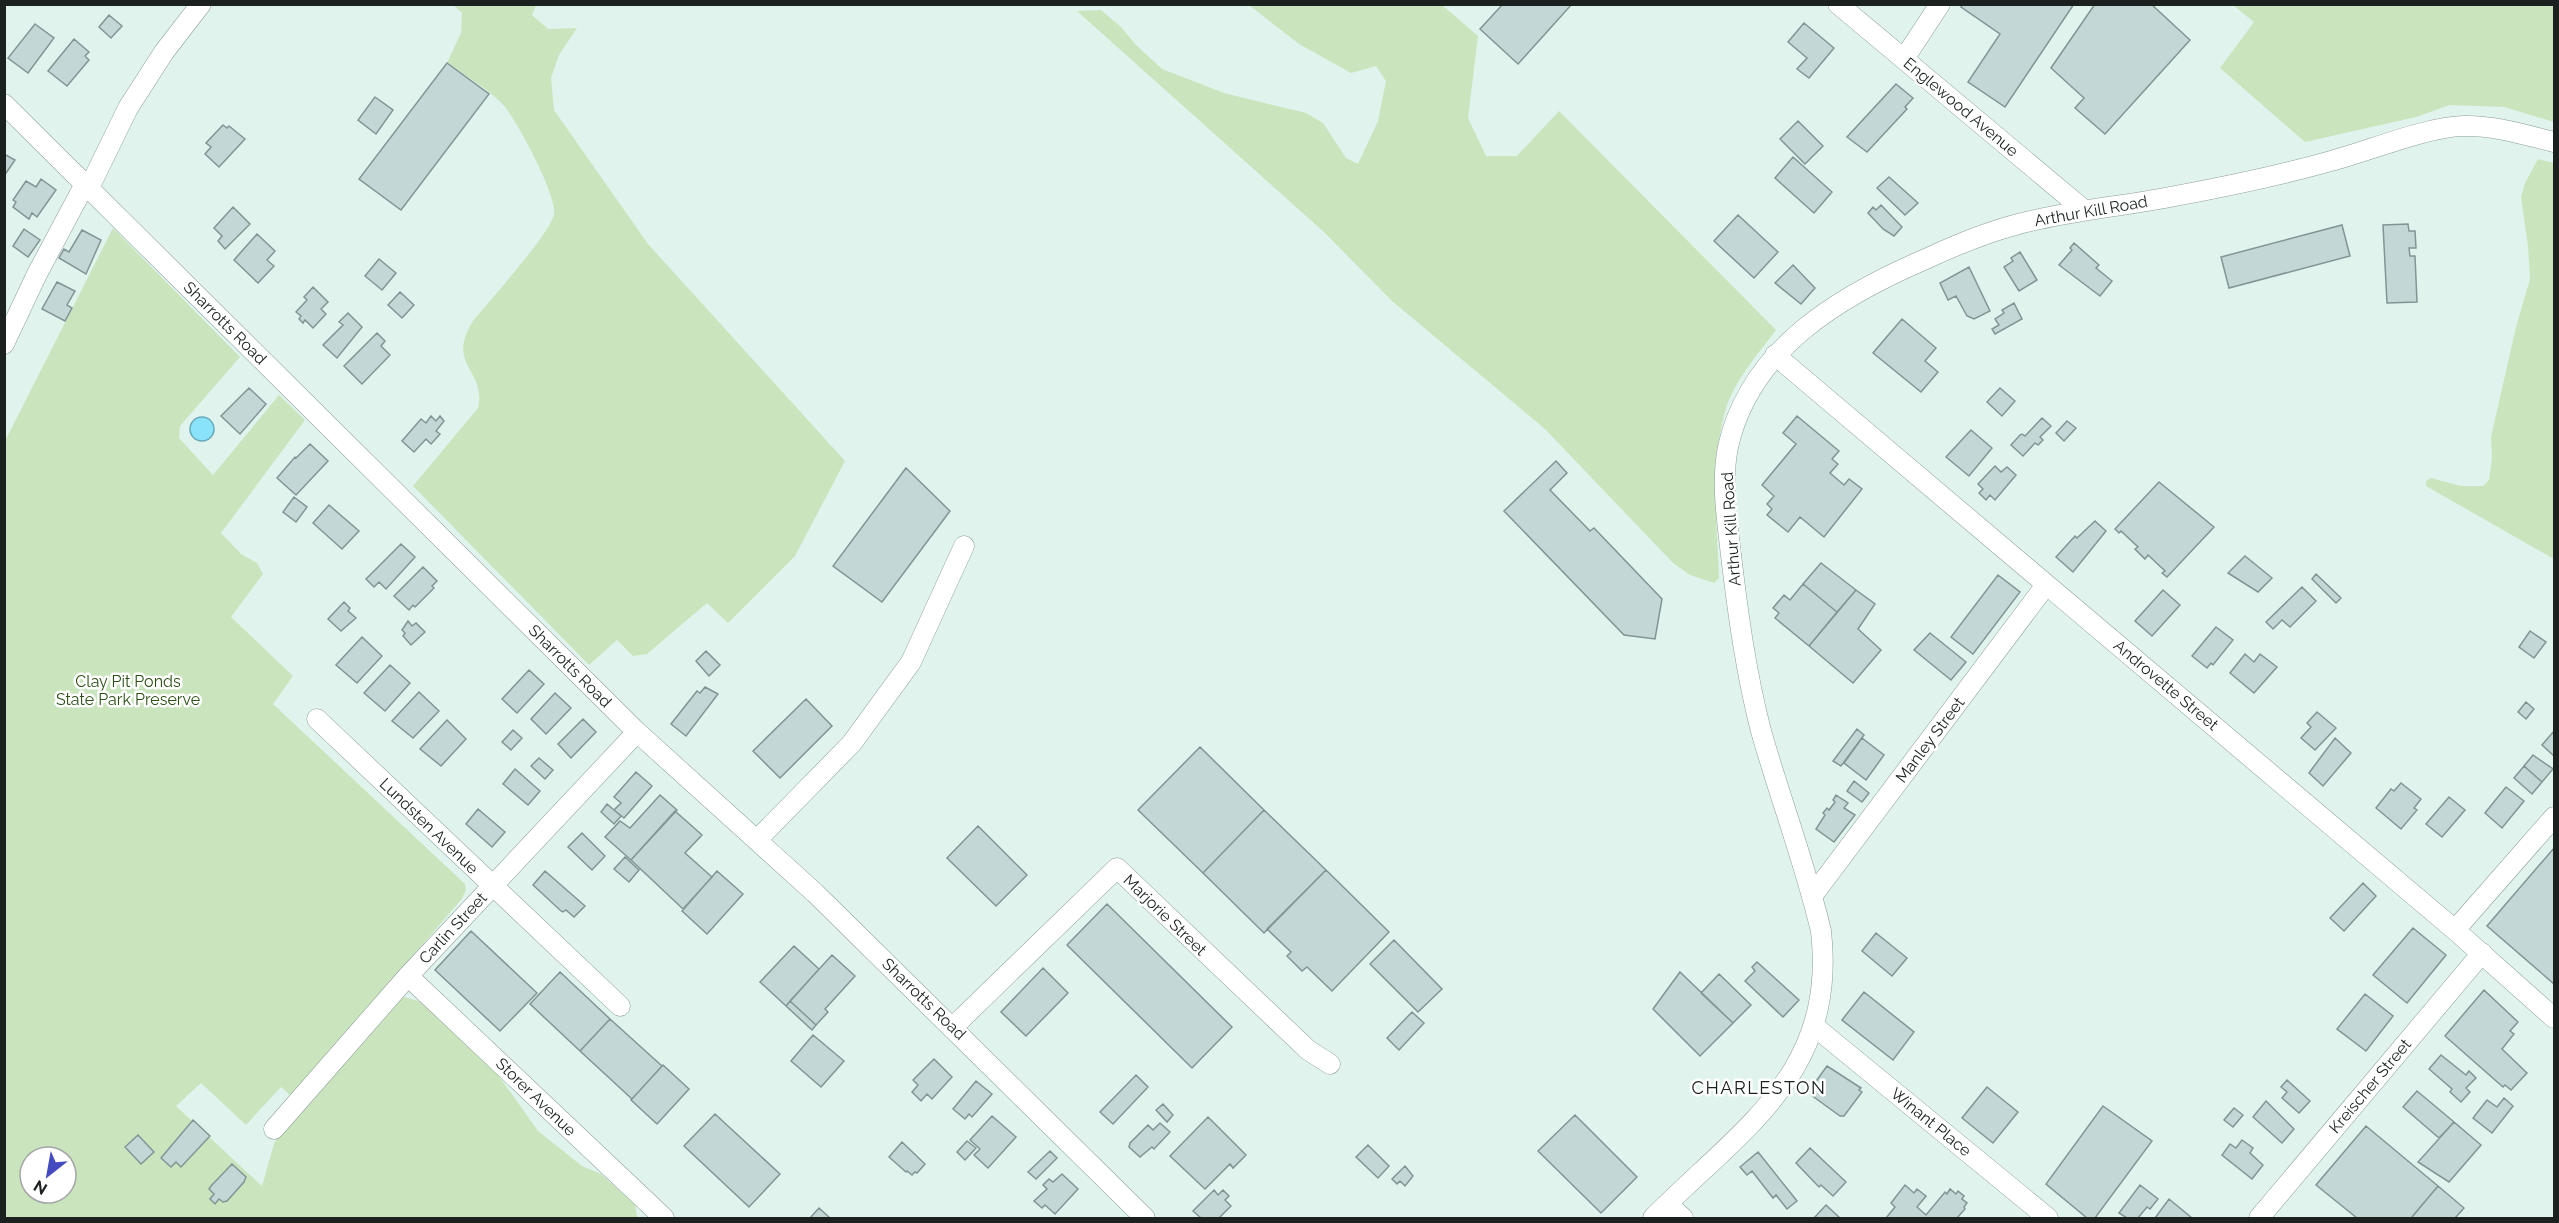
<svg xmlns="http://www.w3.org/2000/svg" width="2559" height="1223" font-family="Raleway,sans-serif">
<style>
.green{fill:#cae5be;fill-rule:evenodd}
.water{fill:#89e3fa;stroke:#68a9b8;stroke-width:1.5}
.building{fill:#c3d7d7;stroke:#829595;stroke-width:1.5}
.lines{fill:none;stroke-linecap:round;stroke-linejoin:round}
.minor-casing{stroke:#8b9d98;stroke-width:21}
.minor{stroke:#fff;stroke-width:20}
.labels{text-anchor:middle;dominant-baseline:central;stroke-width:5;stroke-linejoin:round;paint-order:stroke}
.street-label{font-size:16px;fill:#1a211f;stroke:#fff}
.park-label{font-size:16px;fill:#2b5014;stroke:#fff}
.neighbourhood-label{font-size:18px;letter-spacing:1.5px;fill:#1a211f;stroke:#fff}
</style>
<rect width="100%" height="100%" fill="#e0f3ed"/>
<!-- green -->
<path class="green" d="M453,5H536L532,15L548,29L577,28L559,55L551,78L554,110L648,244L845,461L795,556L728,623L707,603L647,654L633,656L617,640L589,665L413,486L478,408C487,369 445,366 473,321C490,300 548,236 554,215C558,197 518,123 505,107C494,93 463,74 447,63L461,33L462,13Z
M1249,5H1442L1478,36L1468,118L1486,156H1517L1559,111L1776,330C1758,354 1733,382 1725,412C1710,465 1717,524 1719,578L1714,583L1690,575L1673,563L1545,429L1392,301L1325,233L1077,11L1101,10L1121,27L1136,45L1162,69L1224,93L1306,113L1323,123L1346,158L1358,164L1378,121L1386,81L1376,66L1351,73L1299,44Z
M2233,5H2554V122L2504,107L2450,105L2416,117L2305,142L2220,68L2254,22Z
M2538,159L2554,163V559L2426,486V481L2431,478L2461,486H2483L2489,480L2492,458L2491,437L2516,327L2530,279L2528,246L2521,197L2525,183Z
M113,228L240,357L180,426L179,438L213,475L279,395L305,420L221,533L241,554L257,563L263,574L231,617L293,676L273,704L465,884L466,890L461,900L291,1096L281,1087L246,1125L201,1083L176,1106L262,1186L274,1144L282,1129L396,1002L404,997L419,1001L428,1008L496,1072L538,1131L582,1166L601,1174L635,1205L637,1216L639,1218H5L4,443ZM30,1157H66V1193H30Z"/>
<!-- water -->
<path class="water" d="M190 429a12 12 0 1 1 24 0a12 12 0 1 1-24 0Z"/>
<!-- building -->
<path class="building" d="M1503,4H1572L1518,64L1480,29Z
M1963,4H2074L2005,107L1968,82L2000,34L1961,7Z
M2095,4H2151L2190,40L2105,134L2075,108L2084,98L2051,68Z
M109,15L122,26L111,38L99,27Z
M1804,23L1834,48L1809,78L1797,69L1807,58L1788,42Z
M35,24L54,38L28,73L8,58Z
M74,39L89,52L85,56L89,60L67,86L48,71Z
M447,63L489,94L401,210L359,179Z
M1896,84L1913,98L1905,107L1907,109L1867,152L1847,137Z
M375,97L393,110L376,134L358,120Z
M1798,121L1823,146L1805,164L1780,139Z
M223,125L227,128L229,126L245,139L219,167L205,154L211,147L206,143Z
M4,154L15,160L4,176Z
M1793,157L1832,192L1814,213L1775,178Z
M1889,177L1918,203L1905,215L1877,188Z
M41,179L56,190L37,217L32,213L29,219L13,207L16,202L13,200L26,181L36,187Z
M1881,205L1902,227L1894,236L1883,229L1868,213L1873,207L1876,210Z
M233,207L250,224L225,249L218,241L222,236L214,228Z
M1738,215L1778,252L1754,278L1714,241Z
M2408,224L2409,231H2415L2416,248H2409L2410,256H2415L2417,302L2387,303L2383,225Z
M2342,225L2350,256L2229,288L2221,257Z
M24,229L40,240L28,257L13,246Z
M82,230L101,240L86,274L59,258L64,249L69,252Z
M257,234L275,251L267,260L274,266L258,283L234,260Z
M2074,243L2099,265L2096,268L2112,281L2100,296L2059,265L2072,250L2070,248Z
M2020,252L2037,280L2019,291L2004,267L2013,261L2011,258Z
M379,259L396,273L382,290L365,276Z
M1793,265L1815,288L1801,304L1775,283Z
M1969,267L1990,311L1974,319L1967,316L1956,296L1948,300L1940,283Z
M57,282L75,291L67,305L72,308L65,321L42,309Z
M313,287L328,302L321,309L326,314L313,328L305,320L303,323L299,319L301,316L296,312L307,300L304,297Z
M400,292L414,305L402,318L388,305Z
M2014,303L2022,319L1995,334L1992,329L1999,325L1995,319L2004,313L2002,310Z
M348,313L362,327L337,358L323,345L343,325L339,322Z
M1902,319L1936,348L1925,361L1938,372L1921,392L1873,353Z
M377,333L385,341L381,346L390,355L362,384L344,366Z
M249,388L266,404L240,434L221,416Z
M2000,388L2015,401L2002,416L1987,402Z
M431,416L436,421L440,416L444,421L436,431L440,434L431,444L426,439L414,452L402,441L421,419L426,423Z
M1797,416L1839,451L1832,459L1838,464L1830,473L1844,485L1849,479L1862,489L1824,537L1800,517L1788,532L1767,515L1772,509L1767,504L1774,496L1762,485L1796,444L1783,433Z
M2042,418L2051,426L2040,437L2043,440L2038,445L2035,443L2023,456L2011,445L2020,435L2022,434L2025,436Z
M2067,421L2076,428L2064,441L2056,433Z
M1971,430L1992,448L1969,476L1946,457Z
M310,444L328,461L296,495L277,478L295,457L296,458Z
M1556,461L1567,473L1550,490L1590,531L1594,528L1662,599L1655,639L1624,635L1504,511Z
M1995,466L2001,472L2007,467L2016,475L1995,500L1990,495L1986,500L1979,493L1983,489L1978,484Z
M906,468L950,511L882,602L833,566Z
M2159,482L2214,527L2167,577L2162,573L2165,571L2148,555L2145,559L2135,549L2138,547L2121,531L2119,533L2115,529Z
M294,497L307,507L296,522L283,512Z
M329,505L359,531L342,549L313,523Z
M2095,521L2106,531L2073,572L2056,557L2075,536L2077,538Z
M401,544L415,557L386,589L379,582L374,587L366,579Z
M2245,556L2272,578L2258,592L2228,573Z
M1821,563L1856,590L1837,612L1803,584Z
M423,567L437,581L432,586L434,588L415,607L413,605L409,610L394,596Z
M2316,574L2341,598L2336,603L2312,579Z
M1998,575L2020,592L1973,654L1951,637Z
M1803,584L1837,612L1809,646L1775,618L1779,613L1773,608L1784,595L1790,600Z
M2302,587L2316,601L2290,627L2282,620L2273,629L2266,622Z
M1856,590L1875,604L1858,629L1881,650L1853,683L1809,646Z
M2163,590L2180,605L2152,636L2135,621Z
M344,602L350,608L348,611L356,618L341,631L328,619Z
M408,621L412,626L416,623L425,632L411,645L403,636L405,633L402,630Z
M2216,627L2233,640L2213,665L2211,663L2207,668L2192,656Z
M2530,631L2546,642L2534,658L2519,647Z
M1930,633L1966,662L1951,680L1914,650Z
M362,637L382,656L357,683L336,665Z
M706,651L720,665L709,676L696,661Z
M2245,654L2254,662L2260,654L2277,667L2254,693L2230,673Z
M390,665L410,683L385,711L364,693Z
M529,670L544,684L517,713L502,699Z
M705,687L718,694L686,736L671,724L697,691L700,693Z
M419,692L439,711L413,738L392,721Z
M555,693L571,708L546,734L531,719Z
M806,699L832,726L780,778L753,751Z
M2526,702L2534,709L2526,719L2518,712Z
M2317,712L2336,728L2315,750L2301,738L2311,727L2307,723Z
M583,719L596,732L571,758L558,744Z
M447,720L466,739L441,766L420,749Z
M1857,729L1864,735L1841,766L1833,761Z
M513,730L522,738L511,750L502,742Z
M2554,731V756L2542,745Z
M1862,738L1884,755L1866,780L1844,763Z
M2335,738L2351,753L2323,786L2309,773Z
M1200,747L1264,810L1203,873L1138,810Z
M2533,755L2553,769L2542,782L2524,766Z
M539,758L553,770L545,779L531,766Z
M2524,766L2542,782L2532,794L2514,778Z
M515,769L540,791L528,805L503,784Z
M636,772L652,786L624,818L614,810L621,803L614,797Z
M1854,781L1869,793L1862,802L1847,791Z
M2401,783L2421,799L2414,808L2417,810L2401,829L2376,808L2391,789L2394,791Z
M2506,787L2524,801L2502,828L2485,813Z
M660,795L677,810L631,860L605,837L620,821L630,828Z
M1836,795L1848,803L1844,808L1855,815L1834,842L1816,829L1825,815L1823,813L1827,808L1829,810L1835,802L1833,800Z
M2449,797L2465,810L2442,837L2426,824Z
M607,804L621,816L614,824L601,812Z
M478,809L505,832L492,847L466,824Z
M1264,810L1326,870L1264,933L1203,873Z
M675,811L702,835L685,853L712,877L683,909L631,860Z
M978,826L1027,875L996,906L947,858Z
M582,833L605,856L592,870L568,847Z
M2554,848V984L2487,926Z
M625,857L639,870L629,882L614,869Z
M1326,870L1389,932L1332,991L1307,967L1302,971L1287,956L1291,952L1267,929Z
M545,871L585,906L574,917L566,910L563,912L561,911L533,885Z
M717,871L743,894L707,934L682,911Z
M2363,883L2376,896L2344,931L2330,918Z
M1107,904L1232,1027L1192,1068L1067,945Z
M2413,928L2446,955L2407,1003L2373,975Z
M471,931L537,993L500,1031L435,970Z
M1876,933L1907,958L1892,976L1862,951Z
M1394,940L1442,989L1418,1012L1370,964Z
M794,946L819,969L786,1006L760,982Z
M832,955L855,976L825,1009L828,1012L816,1025L790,1001Z
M1757,962L1799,1000L1783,1017L1745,981L1755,971L1752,967Z
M1043,968L1068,993L1026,1036L1001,1012Z
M560,972L610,1019L580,1051L530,1004Z
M1680,972L1733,1023L1700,1056L1653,1009Z
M1719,974L1751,1005L1733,1023L1701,993Z
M2484,990L2518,1022L2510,1031L2514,1034L2502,1049L2527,1073L2511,1090L2505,1085L2503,1087L2445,1036Z
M1864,992L1914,1032L1893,1060L1842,1020Z
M2365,994L2393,1016L2366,1051L2337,1029Z
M790,1001L816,1025L812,1030L786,1006Z
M1412,1012L1424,1023L1399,1050L1387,1038Z
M610,1019L662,1066L632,1099L580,1051Z
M813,1035L844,1061L821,1087L791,1061Z
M2441,1055L2466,1075L2469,1071L2476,1078L2466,1088L2470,1092L2461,1102L2450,1092L2452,1089L2429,1069Z
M934,1059L952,1077L932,1099L927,1094L921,1101L912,1092L918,1085L913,1080Z
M663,1065L689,1089L657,1124L631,1100Z
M1827,1066L1861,1088L1859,1090L1862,1092L1844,1116H1840L1811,1095L1813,1093L1809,1091Z
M1136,1075L1148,1087L1113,1124L1100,1112Z
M2287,1080L2310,1101L2299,1113L2282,1098L2287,1092L2281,1087Z
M976,1081L992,1094L972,1117L969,1114L965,1119L953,1109Z
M1987,1087L2018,1112L1993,1143L1962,1118Z
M2417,1091L2454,1122L2439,1138L2403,1107Z
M2504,1098L2513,1106L2492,1133L2473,1118L2487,1100L2497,1107Z
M2266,1101L2294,1129L2282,1143L2253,1117Z
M1163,1104L1173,1115L1167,1122L1156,1110Z
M2103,1106L2152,1141L2095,1218H2087L2046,1184Z
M2234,1108L2243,1115L2233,1127L2224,1120Z
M715,1114L780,1174L749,1207L684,1146Z
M1575,1115L1637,1177L1601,1213L1538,1151Z
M992,1116L1016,1137L988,1168L974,1155L980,1149L970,1140Z
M1208,1117L1246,1155L1233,1168L1230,1164L1205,1189L1170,1156Z
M193,1120L210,1136L181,1167L176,1162L171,1167L161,1158Z
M2454,1122L2481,1145L2449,1182L2418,1162Z
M1160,1123L1170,1132L1154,1149L1152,1147L1140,1157L1129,1147L1130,1143L1148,1125L1153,1130Z
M2366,1126L2438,1186L2411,1218H2357L2316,1185Z
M138,1135L154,1152L141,1164L125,1147Z
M2242,1140L2253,1148L2250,1153L2263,1165L2252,1179L2222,1155L2230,1144L2236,1148Z
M967,1141L976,1148L965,1160L957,1152Z
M902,1142L925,1164L917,1173L915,1172L912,1175L907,1171L906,1172L889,1157Z
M1368,1145L1389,1166L1378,1178L1356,1157Z
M1810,1148L1846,1182L1833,1196L1821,1185L1819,1187L1796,1163Z
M1050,1151L1057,1158L1036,1179L1028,1172Z
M1758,1152L1797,1201L1787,1209L1776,1195L1773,1198L1752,1171L1747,1175L1740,1167Z
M232,1164L246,1177L244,1182L227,1201L223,1202L219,1199L215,1204L210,1199L214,1194L209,1189L211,1186Z
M1405,1166L1413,1176L1405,1186L1400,1181L1397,1184L1392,1179Z
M1062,1174L1078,1189L1055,1214L1045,1205L1042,1208L1034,1201L1047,1189L1043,1185L1049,1179L1053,1182Z
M1905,1185L1914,1193L1917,1189L1926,1196L1917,1207L1926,1215L1945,1192L1947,1194L1950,1189L1956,1194L1958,1191L1964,1196L1962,1199L1967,1203L1964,1207L1965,1209L1957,1218H1886L1895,1207L1891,1203Z
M2140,1185L2158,1199L2150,1209L2147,1207L2138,1218H2127L2119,1213Z
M2438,1186L2464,1208L2455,1218H2413L2412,1217Z
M1214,1190L1218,1195L1223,1190L1229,1196L1225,1200L1231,1206L1219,1218H1201L1193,1211Z
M2169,1199L2192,1218H2155Z
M1826,1205L1840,1218H1814Z
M819,1208L830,1218H810Z"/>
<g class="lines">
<defs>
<path id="minor" d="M1838,4L2084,210
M1904,59L1940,4
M4,104L637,732L815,893L1145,1218
M89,188L128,108L164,52L201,4
M4,344L37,274L85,184
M1775,355L2455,930L2554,1018
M317,719L620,1006
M757,840L852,743L911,662L964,546
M1813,895L2046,585
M2455,930L2554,817
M408,976L664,1218
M1814,1026L2048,1218
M953,1027L1117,868L1308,1050L1330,1064
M274,1129L408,976L637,732
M1667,1204L1683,1218
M1653,1218C1742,1128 1837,1074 1821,931C1805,863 1780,798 1761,731C1746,673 1738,614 1731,555C1727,520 1721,482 1728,447C1750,348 1841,295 1928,258C1956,245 1985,233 2015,225C2066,211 2118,207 2170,197C2224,187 2278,176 2331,161C2369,151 2426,127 2463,126C2494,125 2525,135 2554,142
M2259,1218L2482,953"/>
</defs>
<!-- minor casing -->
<use href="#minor" class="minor-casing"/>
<!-- minor -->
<use href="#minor" class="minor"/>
</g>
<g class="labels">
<!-- street labels -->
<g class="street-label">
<text transform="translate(1961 107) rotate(40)">Englewood Avenue</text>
<text transform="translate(2091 211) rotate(-10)">Arthur Kill Road</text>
<text transform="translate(225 323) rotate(45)">Sharrotts Road</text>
<text transform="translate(1731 529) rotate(-94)">Arthur Kill Road</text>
<text transform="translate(570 666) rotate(45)">Sharrotts Road</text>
<text transform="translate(2166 685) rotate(40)">Androvette Street</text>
<text transform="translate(1930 740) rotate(-53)">Manley Street</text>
<text transform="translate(429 826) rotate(44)">Lundsten Avenue</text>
<text transform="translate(1165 915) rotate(44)">Marjorie Street</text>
<text transform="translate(453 928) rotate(-47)">Carlin Street</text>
<text transform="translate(924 999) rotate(44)">Sharrotts Road</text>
<text transform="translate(2370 1086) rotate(-50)">Kreischer Street</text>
<text transform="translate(536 1097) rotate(44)">Storer Avenue</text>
<text transform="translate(1931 1122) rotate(39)">Winant Place</text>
</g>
<!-- park labels -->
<g class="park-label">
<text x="128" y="681">Clay Pit Ponds<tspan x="128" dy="18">State Park Preserve</tspan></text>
</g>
<!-- neighbourhood labels -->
<g class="neighbourhood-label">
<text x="1759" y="1087">CHARLESTON</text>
</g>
</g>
<!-- border -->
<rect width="2559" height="1223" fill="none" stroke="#1a211f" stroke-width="12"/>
<!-- north arrow -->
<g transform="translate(48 1175) rotate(211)"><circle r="28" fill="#ffffff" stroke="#a3a6a5" stroke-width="1.5"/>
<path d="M0-4.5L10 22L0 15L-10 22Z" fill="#444abf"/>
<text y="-9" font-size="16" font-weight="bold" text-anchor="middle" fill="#1a211f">N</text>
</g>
</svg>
